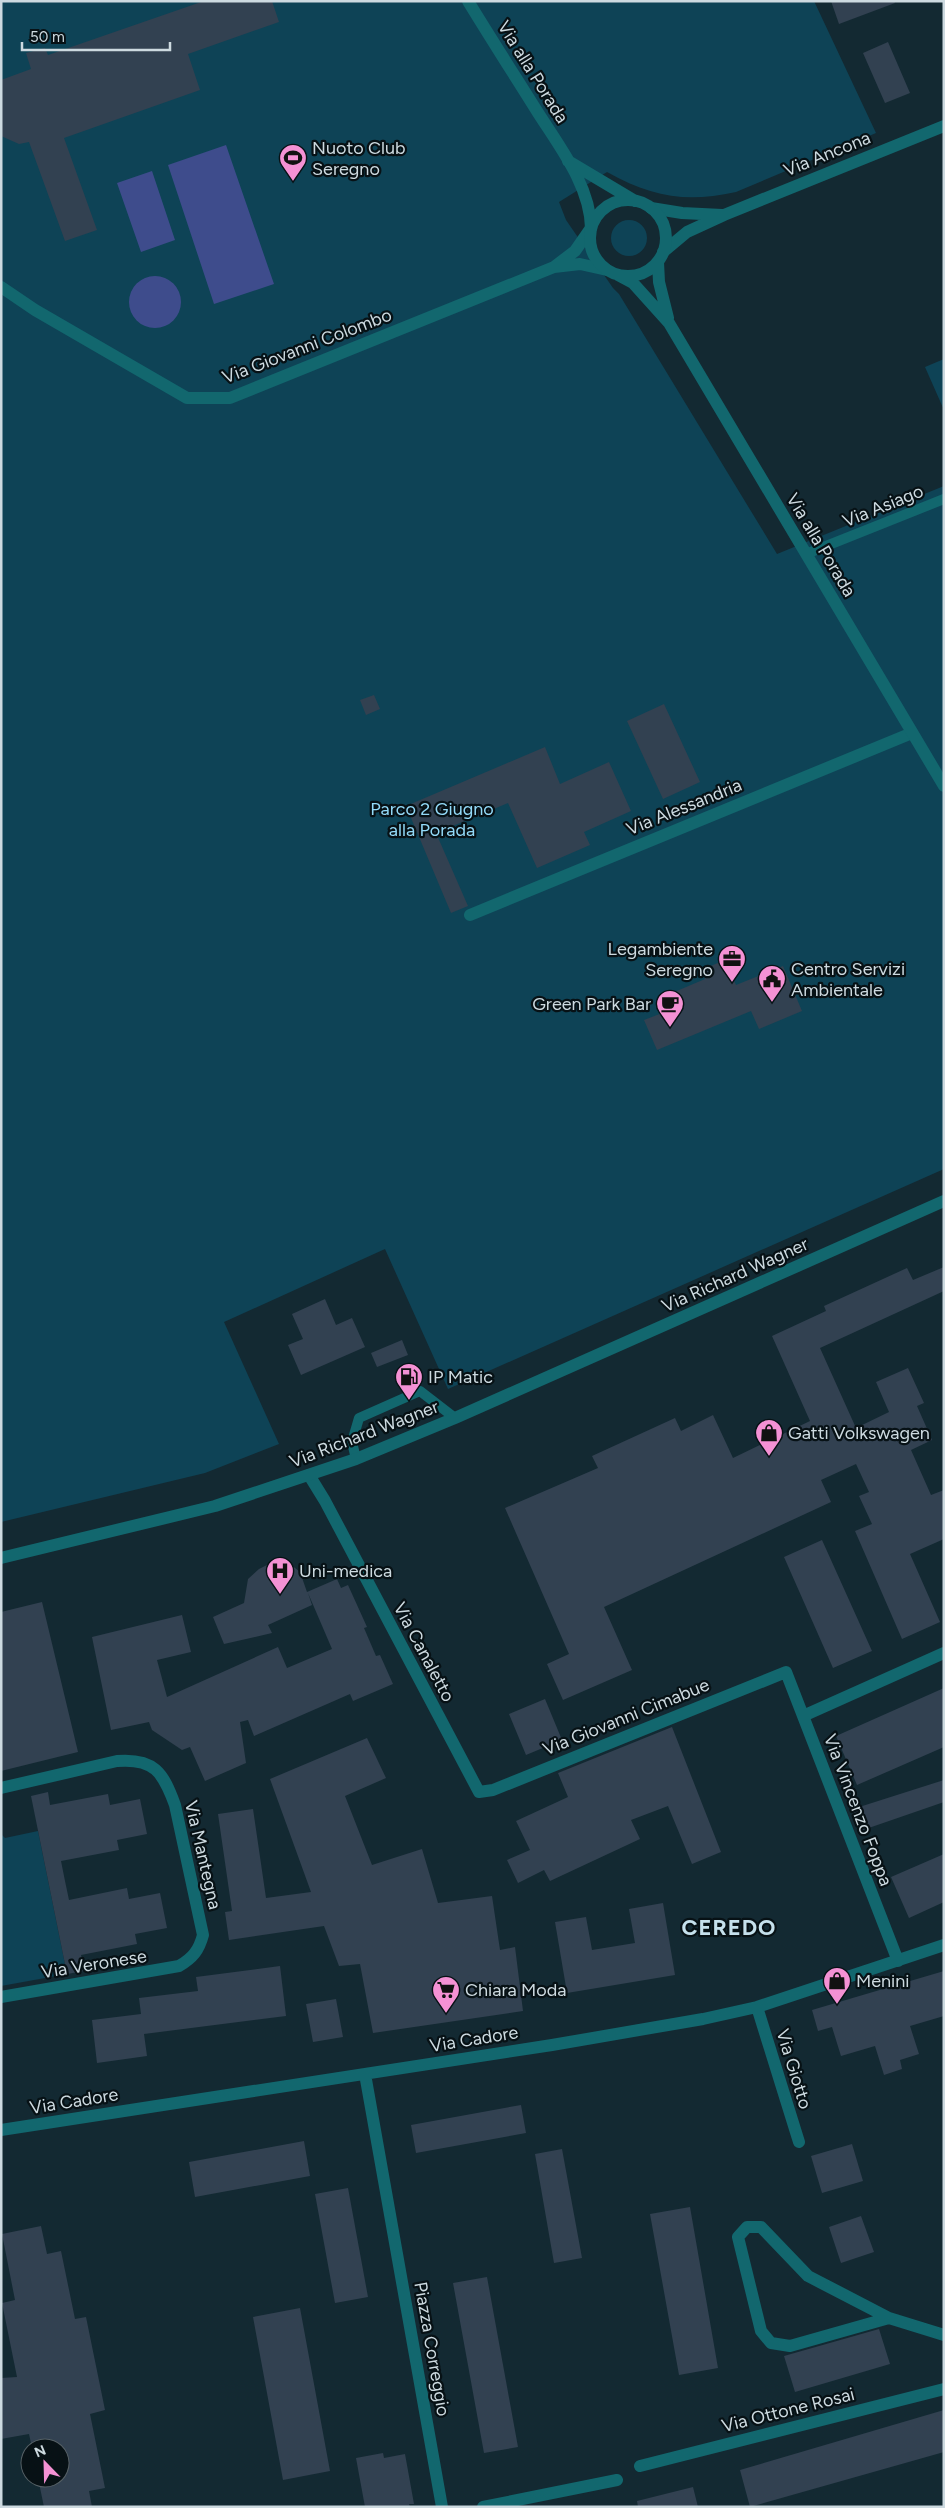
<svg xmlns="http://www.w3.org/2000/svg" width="945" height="2508" font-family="Figtree,sans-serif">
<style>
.green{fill:#0e4356}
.water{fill:#3e4c8c}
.building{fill:#324151}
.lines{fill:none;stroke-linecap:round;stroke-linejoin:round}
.service{stroke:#12676e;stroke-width:10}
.minor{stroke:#12676e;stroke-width:12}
.tertiary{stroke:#12676e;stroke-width:12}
.labels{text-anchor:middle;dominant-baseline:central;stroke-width:4.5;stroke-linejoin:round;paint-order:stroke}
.street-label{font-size:18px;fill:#cddae0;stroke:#071115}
.poi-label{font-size:18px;fill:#cddae0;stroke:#071115;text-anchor:start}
.park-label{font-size:18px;fill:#93daf8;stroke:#071115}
.district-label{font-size:22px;font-weight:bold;letter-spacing:1px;fill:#c5e0ec;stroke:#071115}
</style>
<rect width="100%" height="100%" fill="#132932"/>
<!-- green -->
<path class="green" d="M1,1H814L876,133L736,192C686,203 652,197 607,172L559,202L566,220L613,288L619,294L777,554L944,486V1169L448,1389L385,1249L224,1322L279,1444L205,1473L1,1522Z
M611 238a18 18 0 1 1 36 0a18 18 0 1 1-36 0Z
M944,359V410L925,367Z
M38,1831L67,1974L1,1986V1834L5,1838Z"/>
<!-- water -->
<path class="water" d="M226,145L274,284L214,304L168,165Z
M152,171L175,240L141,252L117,183Z
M129 302a26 26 0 1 1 52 0a26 26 0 1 1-52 0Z"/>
<!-- building -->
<path class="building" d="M204,1H272L279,22L188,54L200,90L64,138L97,230L65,241L29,142L19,144L1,136V80L31,69L26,53L45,48L48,55Z
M831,1H894L895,3L839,24Z
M888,42L910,93L885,103L863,53Z
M374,695L380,709L366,715L360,700Z
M664,704L700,782L663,799L627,721Z
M545,747L560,784L609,762L631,811L584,832L590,845L537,868L508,803L436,833L468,906L451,913L406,806Z
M725,960L736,985L783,966L802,1011L759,1029L751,1011L657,1050L644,1020L678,1007L672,993L705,979L701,970Z
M944,1267V1291L820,1348L856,1428L889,1412L876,1382L908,1368L924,1403L917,1406L932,1440L911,1450L931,1495L944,1490V1539L910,1554L940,1622L902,1639L855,1531L872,1524L859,1496L869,1492L856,1464L821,1480L831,1502L604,1607L632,1670L563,1700L547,1664L569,1654L505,1508L598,1468L592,1456L675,1418L681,1431L713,1415L733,1458L810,1421L772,1336L826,1311L824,1306L907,1268L913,1280Z
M325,1299L336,1325L352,1318L365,1347L301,1375L288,1345L303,1339L292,1314Z
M402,1340L408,1355L377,1367L371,1353Z
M822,1540L872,1651L833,1668L784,1557Z
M275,1561L290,1564L300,1572L307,1592L337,1579L341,1588L348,1585L367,1627L364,1628L376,1656L380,1655L393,1684L353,1701L350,1694L254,1736L248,1720L240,1722L246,1763L205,1781L190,1747L182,1750L152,1730L149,1722L111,1730L92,1637L182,1615L191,1652L157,1660L167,1697L278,1647L287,1668L332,1649L308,1593L312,1605L268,1625L272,1633L224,1644L213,1617L244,1603L248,1579L259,1569Z
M42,1602L78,1752L1,1771V1612Z
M944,1688V1747L857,1785L836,1736Z
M545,1699L562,1740L526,1755L509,1714Z
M672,1727L721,1852L692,1864L668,1806L631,1820L640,1839L550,1881L544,1870L518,1883L507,1860L530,1850L516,1821L568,1797L558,1773Z
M367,1738L386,1778L345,1796L372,1865L422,1849L438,1903L492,1896L500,1950L515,1947L523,2011L373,2033L360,1964L339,1966L324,1926L229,1940L225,1912L232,1911L218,1814L253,1809L266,1898L311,1892L270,1779Z
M944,1780V1802L860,1831L853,1809Z
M48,1792L50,1805L108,1794L110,1805L140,1799L147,1834L117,1840L119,1850L61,1861L65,1881L69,1900L127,1888L129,1899L160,1893L167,1928L135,1934L137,1944L81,1955L84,1971L67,1974L31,1796Z
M944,1854V1902L909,1918L891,1877Z
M663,1903L675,1975L567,1993L555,1922L586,1917L592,1950L635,1943L629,1909Z
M280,1966L286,2016L144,2034L147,2056L97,2063L92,2020L141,2014L139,1998L198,1991L196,1977Z
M944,1971V2016L910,2026L919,2054L900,2060L902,2069L884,2075L875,2046L841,2056L832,2027L818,2031L812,2010Z
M336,1999L343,2037L313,2042L306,2004Z
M521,2105L526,2133L416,2153L411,2125Z
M304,2141L310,2176L195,2197L189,2162Z
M852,2144L863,2181L822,2193L811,2156Z
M562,2149L582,2258L554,2263L535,2154Z
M348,2188L368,2297L335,2303L315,2194Z
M690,2207L718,2368L679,2375L650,2214Z
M861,2216L874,2252L841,2263L829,2227Z
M41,2226L47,2254L61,2251L75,2319L86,2317L105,2410L90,2414L105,2488L89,2491L92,2507H44L38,2478H60V2448H32L29,2434L1,2439V2378L17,2377L2,2303L15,2300L2,2234Z
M487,2277L518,2447L484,2453L453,2283Z
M300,2308L330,2471L283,2480L253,2317Z
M879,2329L890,2364L795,2392L784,2356Z
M944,2410V2452L750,2507L740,2470Z
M383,2453L384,2458L405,2454L414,2504H409L410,2507H365L356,2458Z
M693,2487L698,2507H638L637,2501Z"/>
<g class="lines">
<!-- service -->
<path class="service" d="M806,554L944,499
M356,1459L352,1442L359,1418L420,1391L455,1418"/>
<!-- minor -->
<path class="minor" d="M651,208L682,213L722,215
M663,252L687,232L724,215L944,126
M554,267L580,264L607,270
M1,287L35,310L187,398H230L554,267L575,251L591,228
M470,915L912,733
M309,1475L325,1501L479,1792L493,1790L786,1672L898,1961
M803,1716L944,1653
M1,1788L117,1761C154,1758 163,1772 175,1805L203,1935C199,1950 193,1958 179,1966L1,1997
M757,2007L799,2142
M365,2074L442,2507
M1,2130L552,2045L703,2019L757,2007L944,1945
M889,2318L790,2346L771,2343L761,2331L738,2237L747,2227H761L808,2276L889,2318L944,2335
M640,2466L944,2389
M483,2507L617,2480"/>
<!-- tertiary -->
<path class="tertiary" d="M468,1C490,37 513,73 535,108C558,145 590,184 591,228
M568,161L635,201
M590 238a38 38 0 1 1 76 0a38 38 0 1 1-76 0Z
M658,262L659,282L668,318
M618,275L633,283L669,323L944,786
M1,1558L215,1506L356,1459L455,1418L944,1201"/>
</g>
<!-- icons -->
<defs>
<symbol id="stadium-pin" viewBox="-11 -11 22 30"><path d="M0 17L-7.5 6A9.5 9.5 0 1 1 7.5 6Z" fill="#f491d4" stroke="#071115"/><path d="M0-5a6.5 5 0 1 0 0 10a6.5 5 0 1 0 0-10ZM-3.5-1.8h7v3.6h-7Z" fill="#111"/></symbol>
<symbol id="office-pin" viewBox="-11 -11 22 30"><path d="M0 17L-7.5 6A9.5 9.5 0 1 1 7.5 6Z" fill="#f491d4" stroke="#071115"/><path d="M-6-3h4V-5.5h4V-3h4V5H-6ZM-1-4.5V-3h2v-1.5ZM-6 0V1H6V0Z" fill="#111"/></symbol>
<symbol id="civic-pin" viewBox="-11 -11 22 30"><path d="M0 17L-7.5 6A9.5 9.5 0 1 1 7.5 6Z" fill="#f491d4" stroke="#071115"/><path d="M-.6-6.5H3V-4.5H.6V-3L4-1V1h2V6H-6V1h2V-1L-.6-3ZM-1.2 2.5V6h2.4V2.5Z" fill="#111"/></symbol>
<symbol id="cafe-pin" viewBox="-11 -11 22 30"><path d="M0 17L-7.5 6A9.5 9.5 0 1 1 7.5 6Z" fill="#f491d4" stroke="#071115"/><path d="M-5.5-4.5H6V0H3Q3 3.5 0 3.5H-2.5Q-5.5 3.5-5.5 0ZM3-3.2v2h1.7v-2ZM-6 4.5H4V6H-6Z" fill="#111"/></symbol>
<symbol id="fuel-pin" viewBox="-11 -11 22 30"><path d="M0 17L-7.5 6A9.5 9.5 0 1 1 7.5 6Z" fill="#f491d4" stroke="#071115"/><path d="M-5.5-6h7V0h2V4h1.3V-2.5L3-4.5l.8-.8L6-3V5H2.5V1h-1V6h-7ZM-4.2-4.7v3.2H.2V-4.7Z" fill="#111"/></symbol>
<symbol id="shop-pin" viewBox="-11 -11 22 30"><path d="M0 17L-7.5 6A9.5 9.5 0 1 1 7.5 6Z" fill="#f491d4" stroke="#071115"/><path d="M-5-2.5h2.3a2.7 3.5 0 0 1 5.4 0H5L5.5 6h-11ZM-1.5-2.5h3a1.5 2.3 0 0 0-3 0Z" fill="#111"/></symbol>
<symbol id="hospital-pin" viewBox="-11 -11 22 30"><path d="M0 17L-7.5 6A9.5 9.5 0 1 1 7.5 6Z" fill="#f491d4" stroke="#071115"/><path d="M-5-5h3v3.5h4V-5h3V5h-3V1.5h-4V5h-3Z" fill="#111"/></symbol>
<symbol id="supermarket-pin" viewBox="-11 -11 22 30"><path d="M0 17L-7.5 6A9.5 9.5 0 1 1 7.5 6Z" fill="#f491d4" stroke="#071115"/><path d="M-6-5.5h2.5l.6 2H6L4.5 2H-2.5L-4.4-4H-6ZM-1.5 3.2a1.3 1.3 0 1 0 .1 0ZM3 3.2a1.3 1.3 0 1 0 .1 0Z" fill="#111"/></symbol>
</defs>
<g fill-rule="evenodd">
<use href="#stadium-pin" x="277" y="142" width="32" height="43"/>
<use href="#office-pin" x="716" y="943" width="32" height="43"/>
<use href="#civic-pin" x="756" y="963" width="32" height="43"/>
<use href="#cafe-pin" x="654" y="988" width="32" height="43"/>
<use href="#fuel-pin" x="393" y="1361" width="32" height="43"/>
<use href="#shop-pin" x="753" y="1417" width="32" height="43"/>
<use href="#hospital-pin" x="264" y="1555" width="32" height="43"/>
<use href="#shop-pin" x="821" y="1965" width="32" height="43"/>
<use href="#supermarket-pin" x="430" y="1974" width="32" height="43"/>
</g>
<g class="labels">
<!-- street labels -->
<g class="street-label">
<text transform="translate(533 72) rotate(58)">Via alla Porada</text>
<text transform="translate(827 154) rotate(-22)">Via Ancona</text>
<text transform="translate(307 346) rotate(-21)">Via Giovanni Colombo</text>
<text transform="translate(883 506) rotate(-22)">Via Asiago</text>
<text transform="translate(821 545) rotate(59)">Via alla Porada</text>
<text transform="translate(684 807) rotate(-22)">Via Alessandria</text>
<text transform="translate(735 1275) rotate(-24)">Via Richard Wagner</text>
<text transform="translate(364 1434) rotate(-21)">Via Richard Wagner</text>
<text transform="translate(424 1652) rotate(62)">Via Canaletto</text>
<text transform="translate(626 1717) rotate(-22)">Via Giovanni Cimabue</text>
<text transform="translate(858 1810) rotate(69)">Via Vincenzo Foppa</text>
<text transform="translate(203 1855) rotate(77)">Via Mantegna</text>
<text transform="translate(94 1964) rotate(-9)">Via Veronese</text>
<text transform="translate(474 2039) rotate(-9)">Via Cadore</text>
<text transform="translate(794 2069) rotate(73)">Via Giotto</text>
<text transform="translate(74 2101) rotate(-9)">Via Cadore</text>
<text transform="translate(432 2349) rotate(80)">Piazza Correggio</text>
<text transform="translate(788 2410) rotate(-14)">Via Ottone Rosai</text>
</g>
<!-- poi labels -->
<g class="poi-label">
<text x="312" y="148">Nuoto Club<tspan x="312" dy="21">Seregno</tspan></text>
<text x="713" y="949" text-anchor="end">Legambiente<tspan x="713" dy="21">Seregno</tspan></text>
<text x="791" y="969">Centro Servizi<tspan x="791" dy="21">Ambientale</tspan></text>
<text x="651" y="1004" text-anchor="end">Green Park Bar</text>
<text x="428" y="1377">IP Matic</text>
<text x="788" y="1433">Gatti Volkswagen</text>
<text x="299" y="1571">Uni-medica</text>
<text x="856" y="1981">Menini</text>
<text x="465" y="1990">Chiara Moda</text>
</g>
<!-- park labels -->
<g class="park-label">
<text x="432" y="809">Parco 2 Giugno<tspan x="432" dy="21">alla Porada</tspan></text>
</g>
<!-- district labels -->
<g class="district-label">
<text x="729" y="1927">CEREDO</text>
</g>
</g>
<!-- border -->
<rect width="945" height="2508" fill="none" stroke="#cddae0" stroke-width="5"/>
<!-- north arrow -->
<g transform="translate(45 2463) rotate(337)"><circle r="24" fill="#071115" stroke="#566166"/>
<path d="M0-4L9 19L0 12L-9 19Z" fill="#f491d4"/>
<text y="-8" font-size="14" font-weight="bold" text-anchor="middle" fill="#cddae0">N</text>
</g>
<!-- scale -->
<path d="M22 42v8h148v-8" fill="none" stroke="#cddae0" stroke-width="2.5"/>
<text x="30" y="42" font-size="15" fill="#cddae0" stroke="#071115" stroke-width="4" paint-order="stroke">50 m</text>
</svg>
